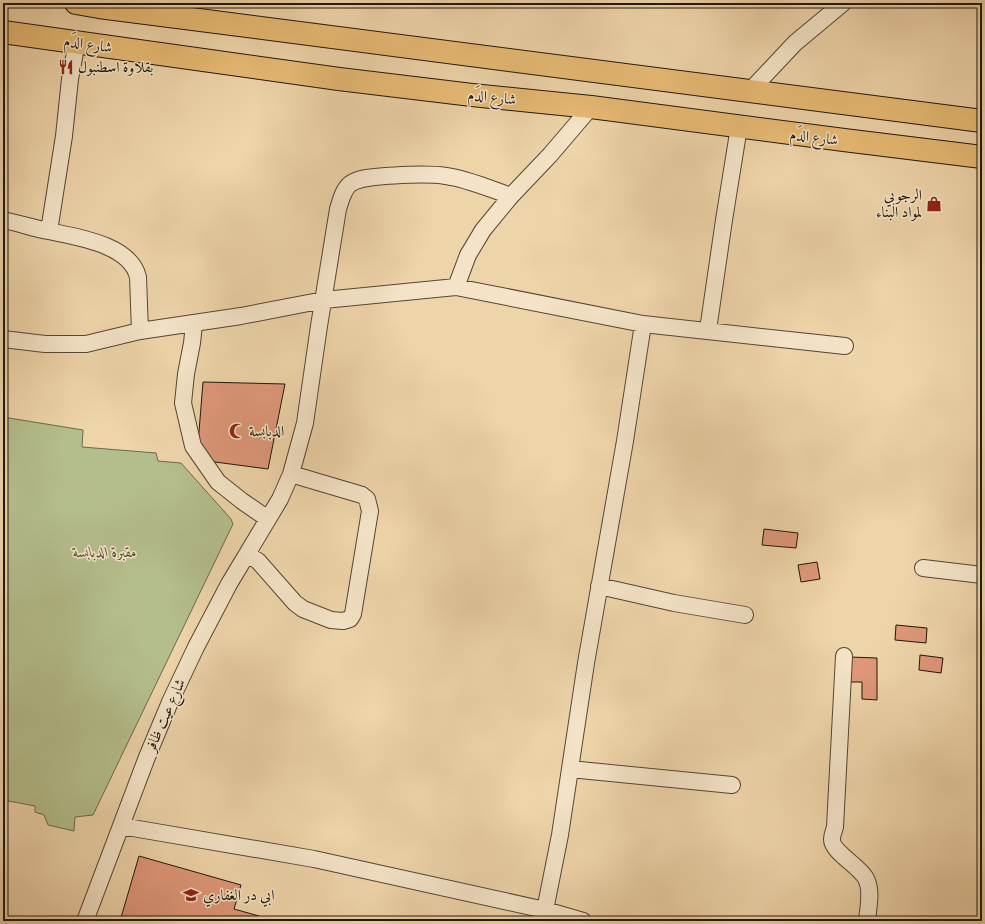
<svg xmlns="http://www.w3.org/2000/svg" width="985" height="924" font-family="'IM FELL Great Primer',Amiri,serif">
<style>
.green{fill:#b4be8c;stroke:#6a6a4c}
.building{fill:#de9779;stroke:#1f170b}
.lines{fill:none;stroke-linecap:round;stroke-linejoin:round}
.minor-casing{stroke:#534632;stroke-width:18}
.primary-casing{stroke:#1f170b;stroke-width:24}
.minor{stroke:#f4e3c7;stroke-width:16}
.primary{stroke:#e7ba74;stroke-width:22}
.labels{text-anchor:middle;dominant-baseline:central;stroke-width:3;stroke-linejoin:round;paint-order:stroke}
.street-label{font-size:15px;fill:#1f170b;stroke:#f4e3c7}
.poi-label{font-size:15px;fill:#1f170b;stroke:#f4e3c7;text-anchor:start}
.park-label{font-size:15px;font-style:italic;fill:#4c4932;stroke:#f4e3c7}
</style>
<rect width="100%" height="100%" fill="#eed4a9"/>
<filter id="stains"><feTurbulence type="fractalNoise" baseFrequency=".005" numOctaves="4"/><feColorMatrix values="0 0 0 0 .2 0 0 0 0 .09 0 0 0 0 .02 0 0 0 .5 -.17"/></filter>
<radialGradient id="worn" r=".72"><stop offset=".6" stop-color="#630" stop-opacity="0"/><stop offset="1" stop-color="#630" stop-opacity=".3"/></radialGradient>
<!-- green -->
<path class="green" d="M3,417L83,430L82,447L156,453L158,461L181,463L231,519L233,524L93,815L75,817L74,831L48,825L44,815L35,812V806L3,800Z"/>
<!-- building -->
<path class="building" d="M203,382L285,384L268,469L215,462L206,456L198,444Z
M764,529L798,533L796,548L762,545Z
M817,562L820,579L801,582L798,565Z
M896,625L927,628L926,643L895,640Z
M920,655L943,658L941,673L919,670Z
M850,657L877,658V700L862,699V682H850Z
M139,856L241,885L234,909L259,916L257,921H120Z"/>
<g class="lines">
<defs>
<path id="minor" d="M749,92L795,43L843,3
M3,220C18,223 33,228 48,231C76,237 130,244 138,277L140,331
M49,231L64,136L70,79L77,42
M456,287L468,255L483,230L511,196L550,155L591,107
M194,324L192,343L186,374L183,403L193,446L218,482L242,501L268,519
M708,330L724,220L739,127
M3,339L45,344H86L140,331L241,316L324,300L456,287L643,324L845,346
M247,554L258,561L295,603L303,609L331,620L343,621L350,619L353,614L370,511L367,499L362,495L291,474
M923,568L982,575
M599,586L674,603L745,615
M844,656L835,827C834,831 832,835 832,839C831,852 863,868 867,881C872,893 868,908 867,921
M570,769L732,785
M121,826L314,859L545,910L583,921
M545,910L560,835L586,663L625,441L643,324
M85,921L147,757L170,702L196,647L229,584L280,499L291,474L305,423L319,326L338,209C341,200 343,190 350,184C359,177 374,177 385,176C405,175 426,173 446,176C468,179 490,189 511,196"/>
<path id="primary" d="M76,3L99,7L982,121
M3,32L339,79L472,95L591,107L844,140L982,157"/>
</defs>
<!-- minor casing -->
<use href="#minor" class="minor-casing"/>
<!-- primary casing -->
<use href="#primary" class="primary-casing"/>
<!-- minor -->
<use href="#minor" class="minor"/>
<!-- primary -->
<use href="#primary" class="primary"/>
</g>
<!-- icons -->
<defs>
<symbol id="restaurant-bare" viewBox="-9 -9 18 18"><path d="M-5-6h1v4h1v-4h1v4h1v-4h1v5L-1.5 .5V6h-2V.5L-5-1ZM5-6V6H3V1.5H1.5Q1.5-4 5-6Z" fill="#8f2418" stroke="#f4e3c7" stroke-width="2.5" paint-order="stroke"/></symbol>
<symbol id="shop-bare" viewBox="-9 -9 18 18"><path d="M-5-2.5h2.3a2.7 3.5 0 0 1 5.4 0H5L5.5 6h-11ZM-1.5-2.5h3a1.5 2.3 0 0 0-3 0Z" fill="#8f2418" stroke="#f4e3c7" stroke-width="2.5" paint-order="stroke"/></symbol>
<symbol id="mosque-bare" viewBox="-9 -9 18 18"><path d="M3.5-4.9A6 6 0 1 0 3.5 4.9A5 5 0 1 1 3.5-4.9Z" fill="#8f2418" stroke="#f4e3c7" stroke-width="2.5" paint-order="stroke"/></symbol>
<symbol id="school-bare" viewBox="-9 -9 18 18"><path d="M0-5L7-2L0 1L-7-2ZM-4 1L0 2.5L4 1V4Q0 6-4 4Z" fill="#8f2418" stroke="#f4e3c7" stroke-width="2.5" paint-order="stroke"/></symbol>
</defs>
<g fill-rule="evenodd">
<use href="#restaurant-bare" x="55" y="56" width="22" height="22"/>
<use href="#shop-bare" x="923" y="193" width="22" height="22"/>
<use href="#mosque-bare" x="226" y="420" width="22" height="22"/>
<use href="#school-bare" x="180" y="884" width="22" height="22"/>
</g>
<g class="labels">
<!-- street labels -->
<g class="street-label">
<text transform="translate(88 44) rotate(8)">شارع الدَم</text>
<text transform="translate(492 97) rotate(6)">شارع الدَم</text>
<text transform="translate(814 137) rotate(7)">شارع الدَم</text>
<text transform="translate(165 715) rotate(-66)">شارع عيت ظافر</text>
</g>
<!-- poi labels -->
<g class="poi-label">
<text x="78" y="67">بقلاوة اسطنبول</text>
<text x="922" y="195" text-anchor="end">الرجوبي<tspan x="922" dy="17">لمواد البناء</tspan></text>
<text x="249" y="431">الدبابسة</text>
<text x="203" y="895">ابي در الغفاري</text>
</g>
<!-- park labels -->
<g class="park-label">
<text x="105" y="552">مقبرة الدبابسة</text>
</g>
</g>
<!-- margin -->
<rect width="985" height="924" fill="none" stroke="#eed4a9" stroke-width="16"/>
<rect x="4" y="4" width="977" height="916" fill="none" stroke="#1f170b" stroke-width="2"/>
<rect x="8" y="8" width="969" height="908" fill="none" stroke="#1f170b"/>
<rect width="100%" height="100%" filter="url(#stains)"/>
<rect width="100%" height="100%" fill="url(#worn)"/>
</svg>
